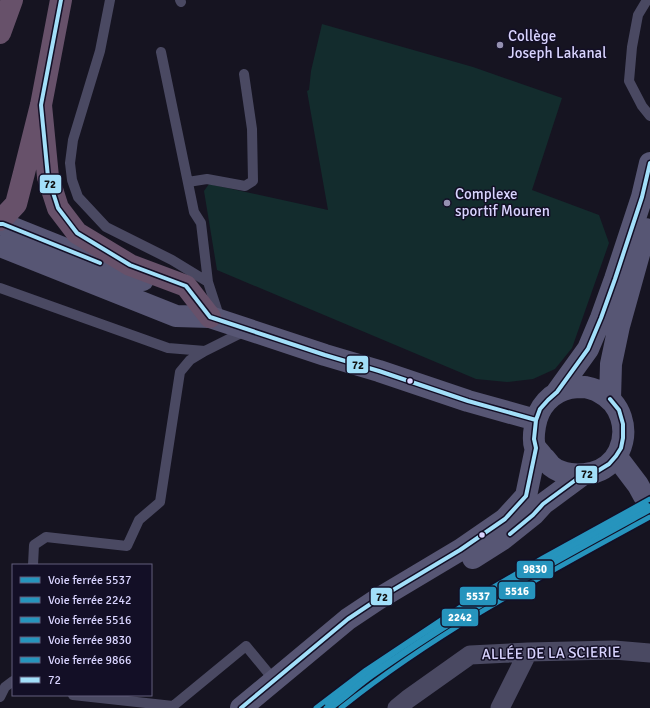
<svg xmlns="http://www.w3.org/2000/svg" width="650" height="708" font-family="Signika,sans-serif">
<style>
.green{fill:#132c2d}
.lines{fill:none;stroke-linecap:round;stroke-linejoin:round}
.service{stroke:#4a4962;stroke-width:10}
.minor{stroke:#4a4962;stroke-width:19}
.secondary{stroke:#575674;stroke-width:22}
.motorway{stroke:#67516a;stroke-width:22}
.bus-1-casing{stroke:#130f26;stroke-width:7}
.bus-1{stroke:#a2dff9;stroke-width:4}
.rail-1-casing{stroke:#130f26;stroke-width:8}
.rail-2-casing{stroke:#130f26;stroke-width:8}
.rail-3-casing{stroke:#130f26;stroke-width:8}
.rail-4-casing{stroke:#130f26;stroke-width:8}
.rail-5-casing{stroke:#130f26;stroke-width:8}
.rail-1{stroke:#2694bd;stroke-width:5}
.rail-2{stroke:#2694bd;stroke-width:5}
.rail-3{stroke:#2694bd;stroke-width:5}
.rail-4{stroke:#2694bd;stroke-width:5}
.rail-5{stroke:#2694bd;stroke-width:5}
.poi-dot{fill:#9591b1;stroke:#130f26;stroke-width:1.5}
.bus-dot{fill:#d9d4ff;stroke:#130f26;stroke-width:1.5}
.labels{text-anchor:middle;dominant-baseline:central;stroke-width:3;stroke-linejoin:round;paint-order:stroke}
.poi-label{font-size:15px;fill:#d9d4ff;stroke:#130f26;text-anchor:start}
.street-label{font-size:15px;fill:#d9d4ff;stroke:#130f26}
.line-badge{stroke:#130f26;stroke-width:1.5}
.badge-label{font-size:11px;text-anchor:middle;font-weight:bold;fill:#fff}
.pale-badge-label{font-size:11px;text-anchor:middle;font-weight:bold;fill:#111}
</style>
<rect width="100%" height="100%" fill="#161421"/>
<!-- green -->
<path class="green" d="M322,24L473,67L562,98L532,190L599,215L609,243L572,348L555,369L533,379L507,382L476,379L217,270L204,191L209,184L328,210L307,91L309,90L311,71Z"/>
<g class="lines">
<!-- service -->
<path class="service" d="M110,0L100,51L73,140L70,163L72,180L78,197L106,227L172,260L208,282
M180,0L181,2
M647,0L638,15L632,47L629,81L642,106L650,116
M161,52L194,212L201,223L208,282L220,319
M188,182L207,179L245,186L253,181L252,129L244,74
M0,288L168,348L205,351
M33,565L34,545L46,537L127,546L139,520L160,502L180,372L190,360L205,351L245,331
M73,695L173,706L246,646L274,680
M0,697L5,687L13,681"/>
<!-- minor -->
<path class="minor" d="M397,708L408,699L470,655L528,652L614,650L650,653
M500,708L528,652"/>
<!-- secondary -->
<path class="secondary" d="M0,224H3L143,280
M0,246L176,316L210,317L325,355L379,371L468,401L536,420
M585,387C589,388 595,389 599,392C621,403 629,429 619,451C614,462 603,471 591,473C578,476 562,475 551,466C548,463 546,459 543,457C541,454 537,450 535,447C533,441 534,432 535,426C538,407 551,392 570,388C574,387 580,387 585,387Z
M557,392L588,349L601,318L615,279L642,197L650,163
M610,399L611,364L619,326L646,229
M616,456L638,485L644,496
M473,558L503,539L533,515L543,504L581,476
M241,708L348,619L378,599L460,550L505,519L526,496L536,448"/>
<!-- motorway -->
<path class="motorway" d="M0,33L12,0
M41,105L48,177L58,208L77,233L130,265L186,286L210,317
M0,220L2,219L16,204L24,173L41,105L61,0"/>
<defs>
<path id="bus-1" d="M61,0L41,105L48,177L58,208L77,233L130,265L186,286L210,317L325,355L379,371L468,401L536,420
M0,224H3L100,263
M510,534L533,515L543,504L581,476L596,472L609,464L616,456L621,448L623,438V424L619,410L610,399
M241,708L348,619L378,599L460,550L505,519L526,496L536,448L534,439L536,420L540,409L548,400L557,392L588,349L601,318L615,279L642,197L650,163"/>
</defs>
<!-- bus-1 casing -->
<use href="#bus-1" class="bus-1-casing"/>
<!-- bus-1 -->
<use href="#bus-1" class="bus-1"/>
<defs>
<path id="rail-1" d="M316,708L366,670L468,602L543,558L650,499"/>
<path id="rail-2" d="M331,708C345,698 358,686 372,676C460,613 555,562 650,510"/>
<path id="rail-3" d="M341,708C436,632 544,575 650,517"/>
<path id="rail-4" d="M326,708L369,675L471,607L546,563L650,506"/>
<path id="rail-5" d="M327,703C341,693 354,681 368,671C456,608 552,556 647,505"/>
</defs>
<!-- rail-1 casing -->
<use href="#rail-1" class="rail-1-casing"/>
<!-- rail-2 casing -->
<use href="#rail-2" class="rail-2-casing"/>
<!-- rail-3 casing -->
<use href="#rail-3" class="rail-3-casing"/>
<!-- rail-4 casing -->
<use href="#rail-4" class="rail-4-casing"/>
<!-- rail-5 casing -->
<use href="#rail-5" class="rail-5-casing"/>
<!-- rail-1 -->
<use href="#rail-1" class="rail-1"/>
<!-- rail-2 -->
<use href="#rail-2" class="rail-2"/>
<!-- rail-3 -->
<use href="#rail-3" class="rail-3"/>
<!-- rail-4 -->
<use href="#rail-4" class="rail-4"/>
<!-- rail-5 -->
<use href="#rail-5" class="rail-5"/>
</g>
<!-- markers -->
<g class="poi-dot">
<circle cx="500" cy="45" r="4"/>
<circle cx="447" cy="203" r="4"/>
</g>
<g class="bus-dot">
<circle cx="410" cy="381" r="3.5"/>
<circle cx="482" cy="535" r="3.5"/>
</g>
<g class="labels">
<!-- poi labels -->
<g class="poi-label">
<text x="508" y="36">Collège<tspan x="508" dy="17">Joseph Lakanal</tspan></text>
<text x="455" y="194">Complexe<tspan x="455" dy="17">sportif Mouren</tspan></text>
</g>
<!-- street labels -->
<g class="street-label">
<text transform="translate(551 653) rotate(-1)">ALLÉE DE LA SCIERIE</text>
</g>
</g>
<g class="line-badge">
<rect x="39" y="174" width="23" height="20" rx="4" fill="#a2dff9"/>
<rect x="346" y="355" width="23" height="19" rx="4" fill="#a2dff9"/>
<rect x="575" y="465" width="23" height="19" rx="4" fill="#a2dff9"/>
<rect x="516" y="560" width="38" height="19" rx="4" fill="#2694bd"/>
<rect x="498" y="581" width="38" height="19" rx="4" fill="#2694bd"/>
<rect x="459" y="586" width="38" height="20" rx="4" fill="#2694bd"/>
<rect x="370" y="587" width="23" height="19" rx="4" fill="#a2dff9"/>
<rect x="441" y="608" width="38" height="19" rx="4" fill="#2694bd"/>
</g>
<g class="badge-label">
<text x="535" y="573">9830</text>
<text x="517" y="595">5516</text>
<text x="478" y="600">5537</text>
<text x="460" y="621">2242</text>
</g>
<g class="pale-badge-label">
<text x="50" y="188">72</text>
<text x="358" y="369">72</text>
<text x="587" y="478">72</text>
<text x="382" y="601">72</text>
</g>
<!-- legend -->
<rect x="12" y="564" width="140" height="132" fill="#130f26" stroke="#625e7d"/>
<rect x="20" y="577" width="20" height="6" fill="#2694bd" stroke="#625e7d"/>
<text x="48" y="584" font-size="12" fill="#d9d4ff">Voie ferrée 5537</text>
<rect x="20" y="597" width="20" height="6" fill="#2694bd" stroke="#625e7d"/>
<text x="48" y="604" font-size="12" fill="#d9d4ff">Voie ferrée 2242</text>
<rect x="20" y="617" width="20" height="6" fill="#2694bd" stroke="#625e7d"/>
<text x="48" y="624" font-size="12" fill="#d9d4ff">Voie ferrée 5516</text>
<rect x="20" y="637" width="20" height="6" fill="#2694bd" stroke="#625e7d"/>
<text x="48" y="644" font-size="12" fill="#d9d4ff">Voie ferrée 9830</text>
<rect x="20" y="657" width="20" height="6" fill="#2694bd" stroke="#625e7d"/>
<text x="48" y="664" font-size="12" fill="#d9d4ff">Voie ferrée 9866</text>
<rect x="20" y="677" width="20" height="6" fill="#a2dff9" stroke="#625e7d"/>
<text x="48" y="684" font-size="12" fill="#d9d4ff">72</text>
</svg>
